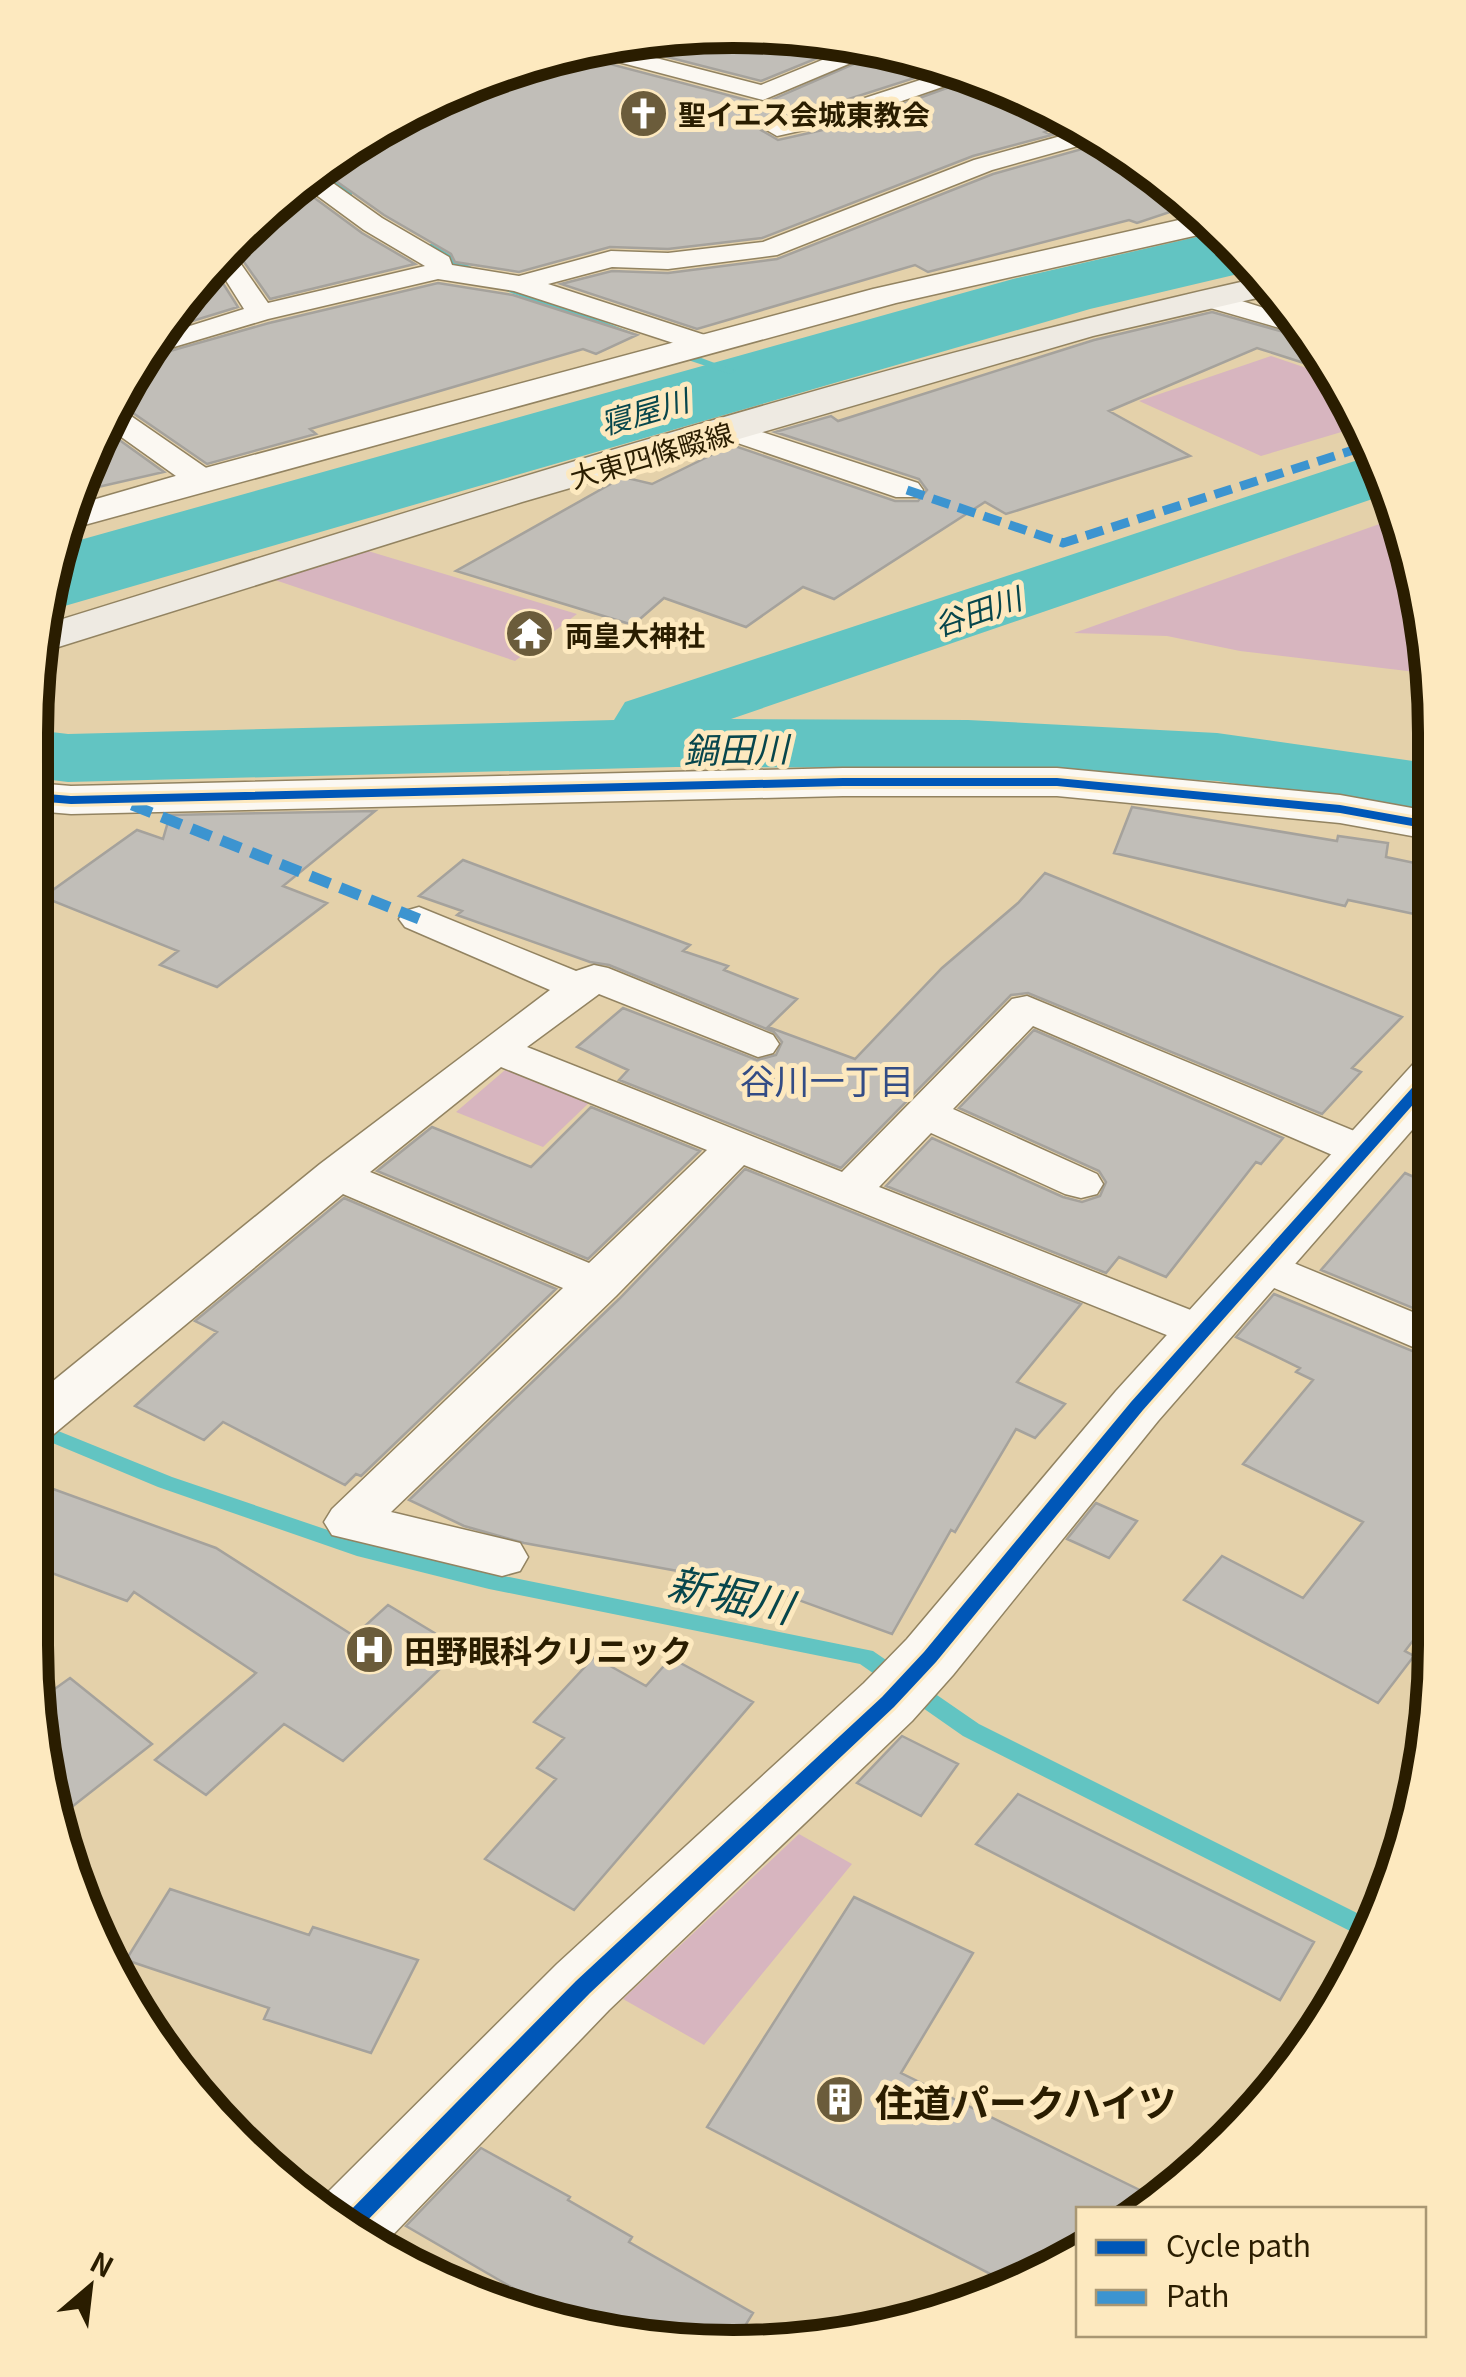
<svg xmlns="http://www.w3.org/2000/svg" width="1466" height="2377" font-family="Georgia,'Noto Sans JP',serif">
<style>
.green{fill:#d7b5bf}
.water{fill:#62c4c2}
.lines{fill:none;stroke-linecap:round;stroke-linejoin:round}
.stream{fill:#62c4c2;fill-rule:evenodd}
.river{fill:#62c4c2;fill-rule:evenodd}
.building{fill:#c1beb8;stroke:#a5a29c;stroke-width:2.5}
.minor-casing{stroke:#928361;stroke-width:3}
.tertiary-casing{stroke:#928361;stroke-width:3}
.secondary-casing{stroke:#928361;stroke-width:3}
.minor{fill:#fbf8f2;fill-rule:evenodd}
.tertiary{fill:#fbf8f2;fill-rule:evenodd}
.secondary{fill:#eeeae2;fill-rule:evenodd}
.quiet-far2{stroke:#3c94d0;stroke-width:6;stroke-dasharray:14 6;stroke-linecap:butt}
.quiet-far1{stroke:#3c94d0;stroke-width:9;stroke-dasharray:18 9;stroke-linecap:butt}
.quiet{stroke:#3c94d0;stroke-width:11;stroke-dasharray:21 11;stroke-linecap:butt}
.cycleway-casing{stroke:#fde9bf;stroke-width:6}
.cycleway{fill:#0057b8;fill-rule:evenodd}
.labels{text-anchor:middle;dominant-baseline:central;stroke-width:10;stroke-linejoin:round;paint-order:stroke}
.far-poi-label{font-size:28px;font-weight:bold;fill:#2a1d00;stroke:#fde9bf;text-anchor:start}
.far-street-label{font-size:28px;fill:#2a1d00;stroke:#fde9bf}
.far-water-label{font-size:30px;font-style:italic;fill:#07464c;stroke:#fde9bf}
.poi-label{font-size:32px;font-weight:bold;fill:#2a1d00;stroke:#fde9bf;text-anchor:start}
.water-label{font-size:35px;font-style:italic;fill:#07464c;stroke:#fde9bf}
.neighbourhood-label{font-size:35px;fill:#334c85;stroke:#fde9bf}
.near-poi-label{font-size:38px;font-weight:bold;fill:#2a1d00;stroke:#fde9bf;text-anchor:start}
.near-water-label{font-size:42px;font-style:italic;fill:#07464c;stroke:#fde9bf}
.rim{fill:none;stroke:#2a1d00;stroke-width:12}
</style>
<rect width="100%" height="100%" fill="#e4d1aa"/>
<!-- green -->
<path class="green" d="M1271,356L1336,378L1365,425L1261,456L1139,401Z
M1399,517L1412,551L1432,674L1240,651L1167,636L1074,633Z
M368,551L577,614L515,661L272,579Z
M512,1064L594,1098L543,1147L456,1112Z
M799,1834L852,1864L704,2045L623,1999Z"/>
<!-- water -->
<path class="water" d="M1218,232L1255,270L1090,309L44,612L62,545L1013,279Z"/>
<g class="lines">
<!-- stream -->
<path class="stream" d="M320,168L352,193V197H344L314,173Z
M424,244H432L473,268L464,270L424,248Z
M506,287H514L633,333L623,335L506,291Z
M688,356H696L736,371L730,374L688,360Z
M31,1420L172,1477L360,1541L489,1573L873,1651L979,1724L1377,1923L1367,1939L1364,1938L963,1736L860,1664L489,1589L357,1556L158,1487L31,1434Z"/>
<!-- river -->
<path class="river" d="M1376,454L1390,493L731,719L968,720L1217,733L1434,764V814L1217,781L968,768L676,767L68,782L35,778V730L68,734L614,720L625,702Z"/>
</g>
<!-- building -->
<path class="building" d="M782,32L852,44L761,81L632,48L634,38L642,36Z
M888,49L916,54L949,67L827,106L767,120L761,130L778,140L845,125L977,77L1042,102L1015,112L1060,126L1045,132L1052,135L973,156L762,238L668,249L610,247L519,272L455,262L451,254L384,215L319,169L382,124L508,67L582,50L587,58L762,104Z
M1089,147L1147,167L1191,205L1137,223L1129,220L928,272L915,265L697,329L561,284L612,271L668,273L777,259L993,174Z
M297,185L362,233L415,264L270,299L232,245L270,204Z
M212,266L238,307L160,331L176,305Z
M438,283L513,295L637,335L596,354L583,349L310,429L316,434L207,464L130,411L116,408L145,358L269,323Z
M1212,312L1313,340L1332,372L1257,348L1109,411L1190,456L1006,514L985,502L834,599L803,587L746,627L664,598L633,625L456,571L623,477L652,484L732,445L895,501H918L927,490L919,479L775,432L831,416L838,421L1094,340Z
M104,429L164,472L76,492L84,463Z
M1132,807L1337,841L1338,836L1388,843L1386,857L1434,867L1433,918L1348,900L1345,906L1114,853Z
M375,811L283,886L327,903L217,987L160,965L178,951L43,897L137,830L163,839L170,815Z
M463,860L690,945L683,951L728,966L724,970L797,999L768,1027L855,1059L942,968L1018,903L1045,873L1402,1017L1352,1068L1361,1072L1322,1114L1028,993L1011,995L841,1168L619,1080L628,1070L577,1047L623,1008L757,1060L776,1055L782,1042L774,1032L609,965L590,962L457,915L462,911L419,896Z
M1034,1030L1283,1138L1261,1164L1256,1162L1166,1277L1119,1257L1106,1273L886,1186L932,1138L1063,1197L1082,1202L1100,1196L1106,1182L1099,1171L959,1108Z
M591,1107L700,1151L588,1259L377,1171L432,1127L531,1167Z
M745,1169L1081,1304L1017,1382L1065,1404L1035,1438L1016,1429L955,1532L951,1530L892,1634L760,1586L524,1543L464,1526L409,1500L619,1299Z
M1405,1173L1432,1185V1316L1321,1270Z
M344,1198L556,1289L361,1476L356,1474L345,1485L223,1422L204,1440L135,1406L217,1332L195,1321Z
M1274,1294L1432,1359L1431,1617L1405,1651L1414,1656L1378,1703L1184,1600L1222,1556L1303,1598L1363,1522L1243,1464L1313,1380L1296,1372L1300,1368L1236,1337Z
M31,1481L216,1548L354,1636L388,1605L461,1649L343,1761L284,1724L206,1795L155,1760L256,1673L134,1592L127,1601L30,1565Z
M1096,1503L1137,1521L1109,1558L1067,1539Z
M594,1657L646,1686L671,1658L753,1702L574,1910L485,1859L556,1779L537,1768L564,1738L534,1722Z
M70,1678L152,1744L59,1817L39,1700Z
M902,1736L958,1764L921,1816L857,1783Z
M1018,1794L1314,1942L1280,2000L976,1844Z
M170,1889L309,1935L313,1927L418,1960L371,2053L264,2019L269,2008L126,1960Z
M854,1897L973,1953L901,2073L1156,2198L1144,2210H1078V2249L1006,2282L707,2127Z
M481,2148L570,2197L568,2200L632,2237L629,2242L753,2313L732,2347L568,2320L406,2226Z"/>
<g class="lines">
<defs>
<path id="minor" d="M631,39L629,46L621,49L761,85L859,45L884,49L763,100L588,54L585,49Z
M954,69L974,76L844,121L777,136L765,129L768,124L828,110Z
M1086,129L1103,139L992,170L777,255L668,269L612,267L548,284L714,338L718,344L714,350L704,353L514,291L438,279L268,319L147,355L158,336L244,309L215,263L229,247L268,303L425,266L364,230L300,183L316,171L382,218L449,257L452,265L519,276L611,251L668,253L763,242L974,160Z
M1210,291L1299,319L1311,337L1200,305L1196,299L1200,293Z
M114,412L128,414L212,472L217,479L212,486H190L106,426Z
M731,422L918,483L923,490L918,497H896L720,437L716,431L720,425Z
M419,907L576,971L594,965L608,968L773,1035L779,1044L773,1053L758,1057L599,994L527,1047L842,1172L1012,999L1027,996L1376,1140L1382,1150L1376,1160L1360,1164L1344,1160L1033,1026L953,1109L1097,1174L1103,1184L1097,1194L1081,1198L1065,1194L931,1133L879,1187L1221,1322L1228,1334L1221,1346L1204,1350L744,1165L616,1296L391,1512L520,1543L528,1557L520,1571L502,1576L332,1535L324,1522L332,1509L563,1288L343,1194L49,1438L31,1444V1399L320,1164L550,990L405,927L399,919L405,911ZM501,1067L707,1150L589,1263L370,1172Z
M1262,1250L1432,1320V1355L1246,1276L1239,1265L1246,1254Z"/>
<path id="tertiary" d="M1201,215L1216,231L896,303L66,530L72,506L179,475L873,289Z
M40,627L52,630L59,640L53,649L38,653Z
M843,768H1057L1340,795L1434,812V840L1340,823L1057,796H843L71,814L35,811V783L71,786Z
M1433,1057V1106L1158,1421L953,1675L912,1721L609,2010L384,2244L317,2208L321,2199L557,1964L864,1683L907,1639L1116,1391L1415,1062Z"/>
<path id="secondary" d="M1263,277L1279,293L1093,336L522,502L36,654L40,626C445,501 849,369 1263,277Z"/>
</defs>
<!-- minor casing -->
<use href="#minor" class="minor-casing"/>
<!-- tertiary casing -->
<use href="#tertiary" class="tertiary-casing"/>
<!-- secondary casing -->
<use href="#secondary" class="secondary-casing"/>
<!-- minor -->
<use href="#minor" class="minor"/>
<!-- tertiary -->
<use href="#tertiary" class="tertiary"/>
<!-- secondary -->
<use href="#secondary" class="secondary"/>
<!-- quiet-far2 -->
<path class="quiet-far2" d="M578,55L596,49"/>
<!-- quiet-far1 -->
<path class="quiet-far1" d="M907,490L1063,543L1372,444"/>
<!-- quiet -->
<path class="quiet" d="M132,805L419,919"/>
<defs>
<path id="cycleway" d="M843,778H1057L1340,805L1434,822V830L1340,813L1057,786H843L71,804L35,801V793L71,796Z
M1433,1069V1082L1143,1410L936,1662L894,1707L590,1993L358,2230L340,2221L576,1981L882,1697L924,1652L1131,1402L1428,1070Z"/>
</defs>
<!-- cycleway casing -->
<use href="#cycleway" class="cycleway-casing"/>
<!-- cycleway -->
<use href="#cycleway" class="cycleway"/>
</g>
<!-- icons -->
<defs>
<symbol id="church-disc" viewBox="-11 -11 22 22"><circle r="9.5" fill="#6b5c3b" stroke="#fde9bf"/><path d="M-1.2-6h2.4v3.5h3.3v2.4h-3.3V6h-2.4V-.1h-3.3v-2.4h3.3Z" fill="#fff"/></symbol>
<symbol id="temple-disc" viewBox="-11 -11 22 22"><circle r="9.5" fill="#6b5c3b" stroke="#fde9bf"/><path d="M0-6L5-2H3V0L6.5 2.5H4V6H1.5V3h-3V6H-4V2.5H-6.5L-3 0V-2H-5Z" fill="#fff"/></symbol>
<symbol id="hospital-disc" viewBox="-11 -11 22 22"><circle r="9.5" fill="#6b5c3b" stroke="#fde9bf"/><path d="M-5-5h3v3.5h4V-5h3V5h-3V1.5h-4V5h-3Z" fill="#fff"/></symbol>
<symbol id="building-disc" viewBox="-11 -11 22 22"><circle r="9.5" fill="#6b5c3b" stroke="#fde9bf"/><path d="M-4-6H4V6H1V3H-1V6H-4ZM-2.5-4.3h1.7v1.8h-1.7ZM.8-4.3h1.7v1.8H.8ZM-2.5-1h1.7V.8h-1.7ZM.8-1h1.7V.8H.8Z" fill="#fff"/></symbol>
</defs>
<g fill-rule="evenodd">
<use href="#church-disc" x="616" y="86" width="55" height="55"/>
<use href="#temple-disc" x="502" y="606" width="55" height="55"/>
<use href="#hospital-disc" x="342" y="1622" width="55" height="55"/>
<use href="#building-disc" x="812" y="2072" width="55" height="55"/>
</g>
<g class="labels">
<!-- far-poi labels -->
<g class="far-poi-label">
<text x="678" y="113">聖イエス会城東教会</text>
<text x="565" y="634">両皇大神社</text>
</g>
<!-- far-street labels -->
<g class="far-street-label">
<text transform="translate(651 454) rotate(-16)">大東四條畷線</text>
</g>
<!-- far-water labels -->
<g class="far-water-label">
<text transform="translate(644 410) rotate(-16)">寝屋川</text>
<text transform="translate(977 610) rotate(-19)">谷田川</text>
</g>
<!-- poi labels -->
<g class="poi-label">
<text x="404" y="1649">田野眼科クリニック</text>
</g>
<!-- water labels -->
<g class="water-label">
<text transform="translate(736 747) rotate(-1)">鍋田川</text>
</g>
<!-- neighbourhood labels -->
<g class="neighbourhood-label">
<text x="827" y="1078">谷川一丁目</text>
</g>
<!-- near-poi labels -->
<g class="near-poi-label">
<text x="875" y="2100">住道パークハイツ</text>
</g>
<!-- near-water labels -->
<g class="near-water-label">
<text transform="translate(731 1592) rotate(12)">新堀川</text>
</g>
</g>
<!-- crop -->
<path d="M0 0H1466V2377H0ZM733 48H733A685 685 0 0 1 1418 733V1645A685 685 0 0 1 733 2330H733A685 685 0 0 1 48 1645V733A685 685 0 0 1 733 48Z" fill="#fde9bf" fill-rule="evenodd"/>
<path class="rim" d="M733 48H733A685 685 0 0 1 1418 733V1645A685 685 0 0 1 733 2330H733A685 685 0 0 1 48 1645V733A685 685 0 0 1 733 48Z"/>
<!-- legend -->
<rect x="1076" y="2207" width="350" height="130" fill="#fde9bf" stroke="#a99773" stroke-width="2.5"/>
<rect x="1096" y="2240" width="50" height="15" fill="#0057b8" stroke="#a99773" stroke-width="2.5"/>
<text x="1166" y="2257" font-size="30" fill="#2a1d00">Cycle path</text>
<rect x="1096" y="2290" width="50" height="15" fill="#3c94d0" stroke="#a99773" stroke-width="2.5"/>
<text x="1166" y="2307" font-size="30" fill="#2a1d00">Path</text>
<!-- north arrow -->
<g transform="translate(90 2287) rotate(28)" stroke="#fde9bf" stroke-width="8" paint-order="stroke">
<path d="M0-8L18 38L0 25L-18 38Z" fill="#2a1d00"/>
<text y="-15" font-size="28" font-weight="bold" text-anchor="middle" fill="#2a1d00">N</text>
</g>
</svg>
